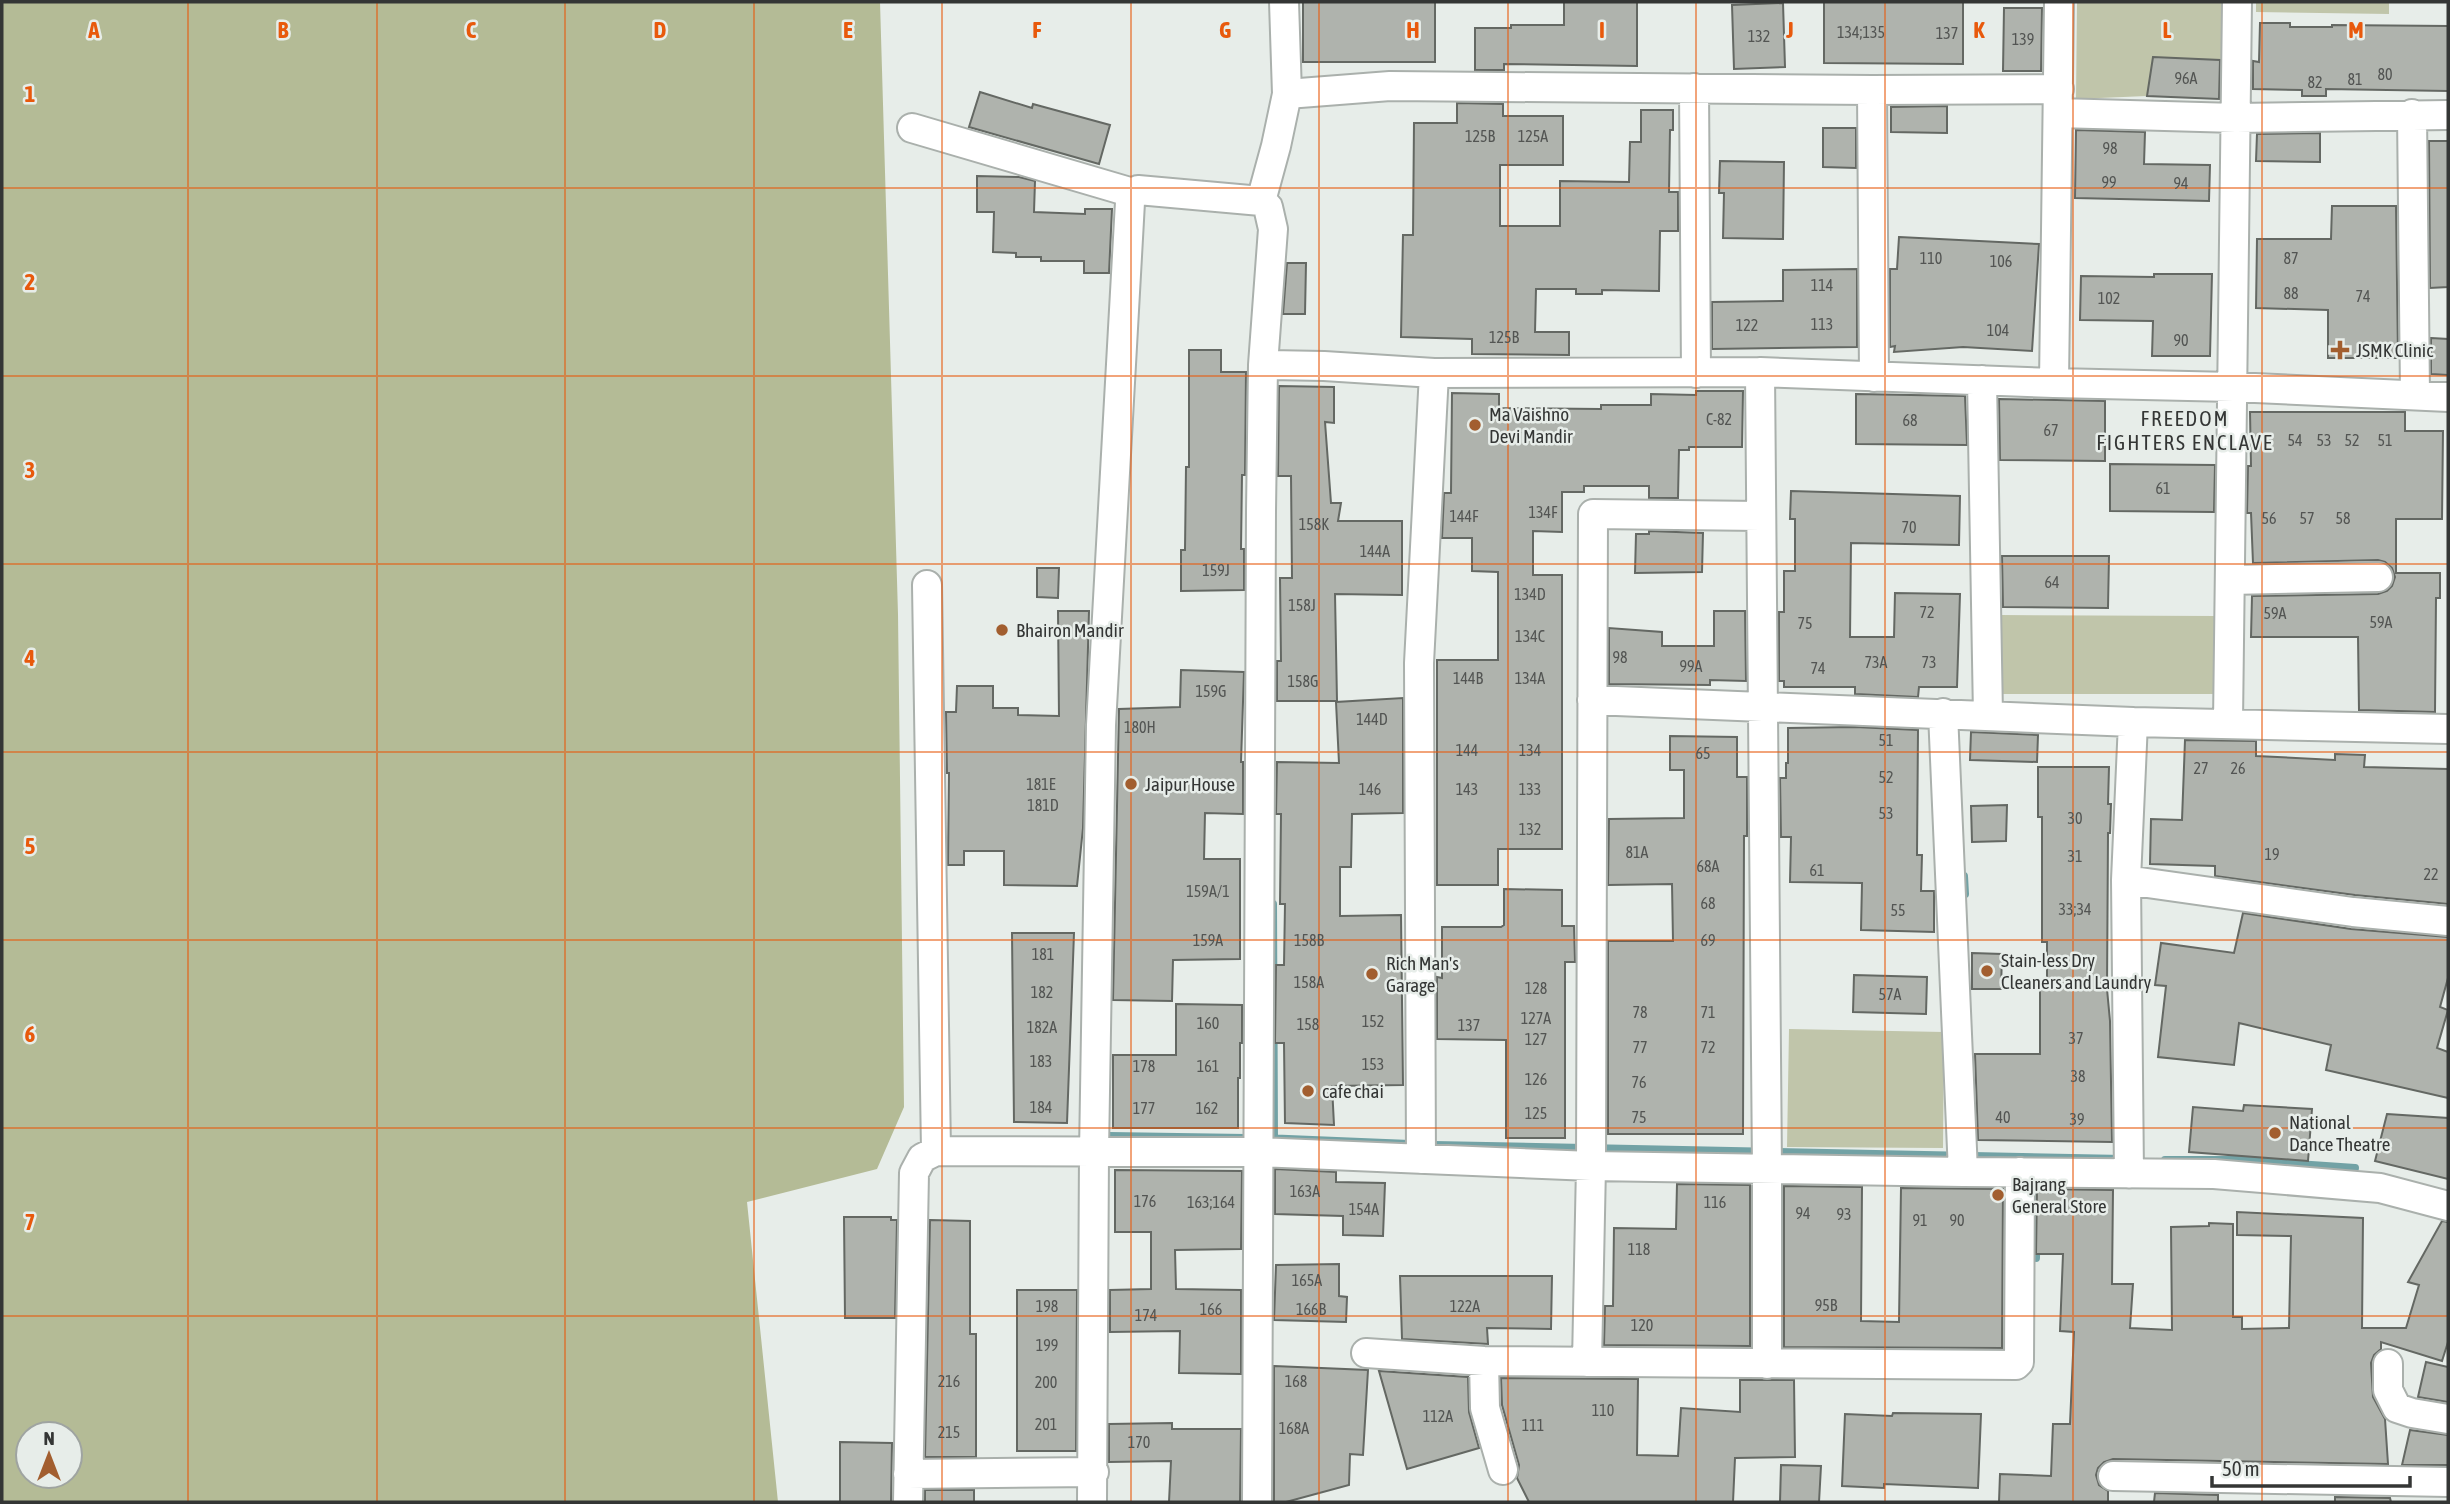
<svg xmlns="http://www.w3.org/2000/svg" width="2450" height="1504" font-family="'Asap Condensed',sans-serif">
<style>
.green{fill:#c0c5aa}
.forest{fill:#b4bb96;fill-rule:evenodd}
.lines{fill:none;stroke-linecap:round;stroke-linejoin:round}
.stream{stroke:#72a2a5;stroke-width:8}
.building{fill:#afb3ad;stroke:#646863;stroke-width:2}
.minor-casing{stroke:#aab0ac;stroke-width:32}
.minor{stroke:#fff;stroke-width:28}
.grid{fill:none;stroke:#e8590c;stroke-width:2;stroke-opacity:0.55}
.poi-dot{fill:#a25e2f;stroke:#e7ede9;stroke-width:2.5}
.labels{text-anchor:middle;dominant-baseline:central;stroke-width:5;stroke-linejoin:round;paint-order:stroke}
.number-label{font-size:16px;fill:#535553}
.poi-label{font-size:19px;fill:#343635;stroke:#e7ede9;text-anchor:start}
.neighbourhood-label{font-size:21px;letter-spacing:2px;fill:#343635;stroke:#e7ede9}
.grid-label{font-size:23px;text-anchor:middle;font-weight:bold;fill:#e8590c;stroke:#e7ede9;stroke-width:5;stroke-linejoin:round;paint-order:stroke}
</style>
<rect width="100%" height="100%" fill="#e7ede9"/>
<!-- green -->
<path class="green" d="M2077,2H2223L2222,60L2153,57L2147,96L2076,99Z
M2256,2H2389V14L2256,12Z
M2000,615L2215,616L2214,694H2000Z
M1789,1029L1944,1032L1943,1148L1787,1147Z"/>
<!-- forest -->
<path class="forest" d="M2,2H880L898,614L904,1107L877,1169L747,1202L778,1502H2ZM28,1434H70V1476H28Z"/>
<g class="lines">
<!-- stream -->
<path class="stream" d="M1964,876L1965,894
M1273,904L1274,1138
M1109,1136L1246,1138
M1262,1138L1434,1145L2124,1159
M2165,1160H2238L2355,1168
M2036,1258L2037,1183"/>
</g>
<!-- building -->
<path class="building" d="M1303,2H1435V62H1303Z
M1564,2H1637V66L1504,64V70H1475V28H1511V25H1564Z
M1824,2H1963V64L1824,63Z
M1783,3L1785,67L1734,69L1732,5Z
M2004,8H2042L2041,71H2003Z
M2260,23H2290V27H2332V25L2448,26V91L2326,89V96H2302V90L2253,89V61L2259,62Z
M2153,57L2220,60L2219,99L2147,96Z
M980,92L1032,108L1033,104L1110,125L1099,164L969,127Z
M1457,103L1503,104V116H1563V165H1500V226H1560V181L1629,182L1630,142H1641V110H1673V130H1670L1669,192H1678V231H1660L1659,291L1602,290V294H1576V289H1536L1535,332H1569V355L1472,354V339L1401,337L1403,235H1413L1414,123H1457Z
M1947,106V133L1891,132V107Z
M1823,128H1856V168L1823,167Z
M2076,130L2145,132L2144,164L2210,165L2209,201L2075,198Z
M2320,133V162L2256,161L2257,134Z
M2429,141H2448V287L2430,288Z
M1720,161L1784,162L1783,239L1723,238L1724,193H1719Z
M977,176L1019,177L1035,181L1034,212L1085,214V209H1112L1109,273H1084V261H1041V257H1016V253L993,252L994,212H977Z
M2332,206H2396L2398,358H2328V310L2256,308L2257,239H2331Z
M1899,237L2039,244L2032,351L1963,347L1894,352L1895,346L1890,347V269H1897Z
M1287,263H1306L1305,314H1283Z
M1857,269V347L1712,349V302L1783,301V270Z
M2154,274H2212L2210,356H2152L2153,321L2080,320L2081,276L2154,277Z
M2431,338L2448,339V375L2431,374Z
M1189,350H1221V372H1246L1245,475H1242L1241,549H1244V590L1181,591V550H1185L1186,467H1189Z
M1279,386L1334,387V423L1325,422L1331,503H1341L1338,521H1402V595L1335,594L1337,701H1277V661H1281L1280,578H1292L1291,476H1278Z
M1696,391H1743L1742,447H1689V450H1679L1678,498H1649V486H1584V492H1562V532L1533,531V575H1562V849H1498V885H1437V660H1498V572L1472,571V538H1442L1444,493H1451L1452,393L1499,394V408L1601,409V405H1651V394L1696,395Z
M1856,394L1965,396L1967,445L1856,444Z
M1999,399L2105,401V461L2000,460Z
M2250,412H2405V431H2443L2442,519H2396V573H2440V598H2436L2435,712L2359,710L2358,637H2251L2252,596L2378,594L2387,591L2392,586L2395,577L2392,568L2385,562L2378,560L2253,563L2251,513H2247L2248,466H2251Z
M2110,464L2215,465L2214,512L2110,511Z
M1791,491L1960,496L1959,545L1851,543L1850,637H1894L1895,593L1960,594L1957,687H1919L1918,697L1855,694V687H1784V681H1779V612H1784V571H1795V519H1790Z
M1649,531L1703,533L1702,572L1635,573L1636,534H1649Z
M2002,556H2109L2108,608L2003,607Z
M1037,568H1059L1058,598L1037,597Z
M1058,611H1089L1083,828L1077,886L1004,885V851H964V865H948L949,773H947L946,712H956L957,686H993V708H1018V715L1059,716Z
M1714,611H1745L1746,681L1710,680V685L1609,684V628L1662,632V646H1714Z
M1181,670L1244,672L1241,762H1243V814L1205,813L1204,859H1240V959L1173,960L1172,1001L1113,1000L1119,709L1180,707Z
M1403,698V813L1352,814L1351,867H1340V916L1401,915L1403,1085L1332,1086L1334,1125L1285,1123L1284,1043H1275L1276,965H1284L1285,904H1280L1281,814H1276L1277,762L1339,763L1336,702Z
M1855,727L1918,730L1917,855H1922L1921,891H1934V932L1861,930L1862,883L1790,882L1791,837H1781L1780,778H1786V763H1788V728Z
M1971,732L2038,735L2037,762L1970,760Z
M1670,736L1737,737V777H1747V836H1744L1743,1134H1608V941H1673L1672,884L1608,885L1609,819L1684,818V770H1670Z
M2185,740L2256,741V756L2335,760V754L2365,755L2364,767L2448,769V904L2355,895L2215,876V866L2150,864L2151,819L2182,820Z
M2038,767H2109L2108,804H2111L2110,833H2108L2107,989L2110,1021L2112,1142L1978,1140L1975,1054H2040V989H2047V942H2042V817H2038Z
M2007,805L2006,841L1972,842L1971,806Z
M1504,889L1562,890V926H1574L1575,962H1565V1138H1506V1040L1437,1039V977L1442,978V927H1501L1504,925Z
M2243,913L2351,929L2448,937V978L2440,1007L2448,1010L2437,1048L2448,1052V1098L2326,1070L2331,1045L2239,1023L2234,1065L2158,1057L2166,986L2155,985L2161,943L2234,953Z
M1012,933H1074L1067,1123L1014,1122Z
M1972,953L2002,954L2001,989H1972Z
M1854,975L1927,977L1926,1014L1853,1012Z
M1176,1004L1242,1005V1043H1240V1078H1238V1128H1113V1055H1176Z
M2244,1105L2312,1109L2308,1161L2189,1152L2193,1107L2243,1111Z
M2387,1114L2448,1118V1179L2375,1161Z
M1275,1169L1336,1172V1182L1385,1183L1383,1236L1343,1235V1216L1275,1214Z
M1115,1170L1242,1171L1241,1249L1175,1250L1176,1289L1241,1290V1374L1179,1373L1180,1331L1110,1332V1290L1151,1289V1232H1115Z
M1677,1184L1750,1185V1346L1604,1345L1605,1306H1613L1614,1228L1676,1229Z
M1784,1186L1862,1187L1861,1321L1899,1322L1901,1188L2003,1189L2002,1348L1784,1347Z
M2037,1189L2113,1190L2112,1284H2133L2130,1328L2172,1330L2171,1227L2209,1226V1223L2233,1224V1317H2242V1329L2289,1328L2291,1236L2237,1235V1212L2363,1218L2362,1328H2406L2419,1285L2408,1282L2442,1221L2448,1222V1342L2442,1361L2381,1342V1349L2374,1355L2371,1363L2373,1397L2385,1419L2388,1464L2113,1459L2104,1462L2098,1468L2096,1475L2099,1485L2108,1491V1502H1999L2000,1474L2051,1476L2053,1424H2070L2074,1332L2060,1331L2063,1254H2036Z
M844,1217H891V1220H897L895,1318H845Z
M930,1220L970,1221V1334H976V1457H925Z
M1339,1264V1296L1347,1297L1346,1322L1274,1320L1276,1265Z
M1400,1276H1552L1551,1329L1487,1328L1488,1344L1402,1339Z
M1017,1290H1077L1076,1451H1017Z
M2426,1362L2448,1367V1402L2418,1397Z
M1274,1366L1368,1370L1363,1455L1350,1454L1349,1485L1286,1502H1274Z
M1379,1371L1468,1377L1469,1412L1479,1448L1407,1469Z
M1501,1378L1638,1379L1637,1455L1678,1456L1681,1408L1740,1412V1380H1794L1795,1457L1735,1458L1733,1502H1529L1517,1478L1519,1465L1502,1405Z
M1893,1413L1981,1414L1978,1488L1884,1484V1488L1842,1486L1845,1414L1892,1416Z
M1172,1423V1429H1241L1240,1502H1169L1171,1461L1109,1462V1424Z
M2410,1430L2448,1435V1465H2402Z
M840,1442L892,1443L891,1502H840Z
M1781,1465L1821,1466L1819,1502H1780Z
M925,1490H974V1502H925Z
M2155,1493L2218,1495V1502H2154Z
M2335,1497L2390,1498L2391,1502H2335Z"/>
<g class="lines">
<defs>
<path id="minor" d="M1694,88L1696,373
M1872,90L1874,377
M1287,94L1390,86L1872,90L2059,89
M2058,113L2236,118L2448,115
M2412,114L2415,394
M912,128L1133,193
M1261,201L1276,146L1287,94L1284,2
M1263,365L1324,366L1434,373L1760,372L2054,383L2233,387L2448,397
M1760,372L1767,1168V1364
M1982,380L1988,715
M2054,383L2059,2
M2230,580L2378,577
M927,585L936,1151
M1592,700L2133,722L2448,729
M1943,713L1963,1172
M2228,722L2237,2
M2126,880L2353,912L2448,921
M1421,1159L1419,663L1434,373
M2129,1174L2126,880L2133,722
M1366,1353L1484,1361L2016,1365L2019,1362L2020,1172
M1484,1361L1485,1408L1503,1470
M1587,1362L1591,1166L1593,514L1760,516
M2388,1364V1390L2397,1408L2412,1413L2448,1419
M908,1474L1094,1472
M2113,1476L2448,1482
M908,1502L914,1173L922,1158L936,1151L1259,1152L1591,1166L1963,1172L2214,1174L2380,1188L2448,1206
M1092,1502L1094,1153L1101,725L1130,202L1133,193L1138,190L1261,201L1268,207L1273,229L1263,365L1261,511L1257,1502"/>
</defs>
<!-- minor casing -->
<use href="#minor" class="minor-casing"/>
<!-- minor -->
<use href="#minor" class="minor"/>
</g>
<!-- grid -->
<path class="grid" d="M188,2V1502M377,2V1502M565,2V1502M754,2V1502M942,2V1502M1131,2V1502M1319,2V1502M1508,2V1502M1696,2V1502M1885,2V1502M2073,2V1502M2262,2V1502M2,188H2448M2,376H2448M2,564H2448M2,752H2448M2,940H2448M2,1128H2448M2,1316H2448"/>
<!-- markers -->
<g class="poi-dot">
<path d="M2336.5 339.5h7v7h7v7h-7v7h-7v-7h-7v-7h7z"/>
<circle cx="1475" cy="425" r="7"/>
<circle cx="1002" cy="630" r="7"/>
<circle cx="1131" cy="784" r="7"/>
<circle cx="1987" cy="971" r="7"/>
<circle cx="1372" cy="974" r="7"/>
<circle cx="1308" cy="1091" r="7"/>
<circle cx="2275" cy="1133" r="7"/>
<circle cx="1998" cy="1195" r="7"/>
</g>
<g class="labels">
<!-- number labels -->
<g class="number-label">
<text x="1861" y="32">134;135</text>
<text x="1947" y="33">137</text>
<text x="1759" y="36">132</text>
<text x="2023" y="39">139</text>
<text x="2385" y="74">80</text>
<text x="2186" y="78">96A</text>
<text x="2355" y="79">81</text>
<text x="2315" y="82">82</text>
<text x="1480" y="136">125B</text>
<text x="1533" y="136">125A</text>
<text x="2110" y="148">98</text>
<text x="2109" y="182">99</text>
<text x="2181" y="183">94</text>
<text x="1931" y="258">110</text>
<text x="2291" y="258">87</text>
<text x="2001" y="261">106</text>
<text x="1822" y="285">114</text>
<text x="2291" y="293">88</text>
<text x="2363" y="296">74</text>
<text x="2109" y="298">102</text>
<text x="1822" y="324">113</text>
<text x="1747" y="325">122</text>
<text x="1998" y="330">104</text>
<text x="1504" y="337">125B</text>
<text x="2181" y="340">90</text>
<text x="1719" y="419">C-82</text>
<text x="1910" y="420">68</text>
<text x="2051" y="430">67</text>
<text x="2295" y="440">54</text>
<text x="2324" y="440">53</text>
<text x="2352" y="440">52</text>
<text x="2385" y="440">51</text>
<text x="2163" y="488">61</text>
<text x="1543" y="512">134F</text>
<text x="1464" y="516">144F</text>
<text x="2269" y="518">56</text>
<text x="2307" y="518">57</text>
<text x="2343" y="518">58</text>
<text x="1314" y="524">158K</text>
<text x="1909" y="527">70</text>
<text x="1375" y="551">144A</text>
<text x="1216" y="570">159J</text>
<text x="2052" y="582">64</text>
<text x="1530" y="594">134D</text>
<text x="1302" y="605">158J</text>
<text x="1927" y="612">72</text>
<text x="2275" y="613">59A</text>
<text x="2381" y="622">59A</text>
<text x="1805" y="623">75</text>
<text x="1530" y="636">134C</text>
<text x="1620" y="657">98</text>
<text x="1876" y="662">73A</text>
<text x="1929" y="662">73</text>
<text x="1691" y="666">99A</text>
<text x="1818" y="668">74</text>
<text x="1468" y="678">144B</text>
<text x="1530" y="678">134A</text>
<text x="1303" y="681">158G</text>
<text x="1211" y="691">159G</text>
<text x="1372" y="719">144D</text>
<text x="1140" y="727">180H</text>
<text x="1886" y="740">51</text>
<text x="1467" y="750">144</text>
<text x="1530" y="750">134</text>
<text x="1703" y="753">65</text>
<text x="2201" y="768">27</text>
<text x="2238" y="768">26</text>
<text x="1886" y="777">52</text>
<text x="1041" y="784">181E</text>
<text x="1370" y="789">146</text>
<text x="1467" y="789">143</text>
<text x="1530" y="789">133</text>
<text x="1043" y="805">181D</text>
<text x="1886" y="813">53</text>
<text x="2075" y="818">30</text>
<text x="1530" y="829">132</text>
<text x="1637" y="852">81A</text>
<text x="2272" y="854">19</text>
<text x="2075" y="856">31</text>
<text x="1708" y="866">68A</text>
<text x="1817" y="870">61</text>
<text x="2431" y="874">22</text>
<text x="1208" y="891">159A/1</text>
<text x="1708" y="903">68</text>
<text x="2075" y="909">33;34</text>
<text x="1898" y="910">55</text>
<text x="1208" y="940">159A</text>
<text x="1309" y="940">158B</text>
<text x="1708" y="940">69</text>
<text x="1043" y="954">181</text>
<text x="1309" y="982">158A</text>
<text x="1536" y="988">128</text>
<text x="1042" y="992">182</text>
<text x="1890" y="994">57A</text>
<text x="1640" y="1012">78</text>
<text x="1708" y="1012">71</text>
<text x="1536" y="1018">127A</text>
<text x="1373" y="1021">152</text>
<text x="1208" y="1023">160</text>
<text x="1308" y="1024">158</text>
<text x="1469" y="1025">137</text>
<text x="1042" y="1027">182A</text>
<text x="2076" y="1038">37</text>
<text x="1536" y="1039">127</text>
<text x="1640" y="1047">77</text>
<text x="1708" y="1047">72</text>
<text x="1041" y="1061">183</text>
<text x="1373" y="1064">153</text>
<text x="1144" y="1066">178</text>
<text x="1208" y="1066">161</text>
<text x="2078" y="1076">38</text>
<text x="1536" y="1079">126</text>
<text x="1639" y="1082">76</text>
<text x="1041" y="1107">184</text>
<text x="1144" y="1108">177</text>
<text x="1207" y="1108">162</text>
<text x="1536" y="1113">125</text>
<text x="1639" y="1117">75</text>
<text x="2003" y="1117">40</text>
<text x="2077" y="1119">39</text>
<text x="1305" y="1191">163A</text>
<text x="1145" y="1201">176</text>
<text x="1211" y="1202">163;164</text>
<text x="1715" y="1202">116</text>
<text x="1364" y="1209">154A</text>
<text x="1803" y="1213">94</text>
<text x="1844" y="1214">93</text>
<text x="1920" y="1220">91</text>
<text x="1957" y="1220">90</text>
<text x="1639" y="1249">118</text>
<text x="1307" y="1280">165A</text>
<text x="1826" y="1305">95B</text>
<text x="1047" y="1306">198</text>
<text x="1465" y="1306">122A</text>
<text x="1211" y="1309">166</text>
<text x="1311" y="1309">166B</text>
<text x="1146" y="1315">174</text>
<text x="1642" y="1325">120</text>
<text x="1047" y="1345">199</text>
<text x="949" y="1381">216</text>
<text x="1296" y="1381">168</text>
<text x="1046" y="1382">200</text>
<text x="1603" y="1410">110</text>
<text x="1438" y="1416">112A</text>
<text x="1046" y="1424">201</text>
<text x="1533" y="1425">111</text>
<text x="1294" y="1428">168A</text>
<text x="949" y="1432">215</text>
<text x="1139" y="1442">170</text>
</g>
<!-- poi labels -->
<g class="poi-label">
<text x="2356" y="350">JSMK Clinic</text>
<text x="1489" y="414">Ma Vaishno<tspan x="1489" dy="22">Devi Mandir</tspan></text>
<text x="1016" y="630">Bhairon Mandir</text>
<text x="1145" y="784">Jaipur House</text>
<text x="2001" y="960">Stain-less Dry<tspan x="2001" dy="22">Cleaners and Laundry</tspan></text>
<text x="1386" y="963">Rich Man's<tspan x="1386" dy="22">Garage</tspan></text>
<text x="1322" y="1091">cafe chai</text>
<text x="2289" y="1122">National<tspan x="2289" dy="22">Dance Theatre</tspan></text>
<text x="2012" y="1184">Bajrang<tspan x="2012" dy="22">General Store</tspan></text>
</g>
<!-- neighbourhood labels -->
<g class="neighbourhood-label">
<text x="2185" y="418">FREEDOM<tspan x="2185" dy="24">FIGHTERS ENCLAVE</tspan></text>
</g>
</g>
<g class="grid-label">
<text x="94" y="38">A</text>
<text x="283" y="38">B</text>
<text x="471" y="38">C</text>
<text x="660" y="38">D</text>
<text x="848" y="38">E</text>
<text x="1037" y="38">F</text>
<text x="1225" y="38">G</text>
<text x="1413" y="38">H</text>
<text x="1602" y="38">I</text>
<text x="1790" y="38">J</text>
<text x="1979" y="38">K</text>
<text x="2167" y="38">L</text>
<text x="2356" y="38">M</text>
<text x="30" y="102">1</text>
<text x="30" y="290">2</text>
<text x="30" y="478">3</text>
<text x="30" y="666">4</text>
<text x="30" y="854">5</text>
<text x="30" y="1042">6</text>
<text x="30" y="1230">7</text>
</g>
<!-- border -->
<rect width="2450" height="1504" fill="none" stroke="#343635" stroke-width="7"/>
<!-- north arrow -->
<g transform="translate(49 1455)"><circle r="33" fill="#e7ede9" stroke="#9fa4a1" stroke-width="2"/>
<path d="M0-5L12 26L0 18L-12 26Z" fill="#a25e2f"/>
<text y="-10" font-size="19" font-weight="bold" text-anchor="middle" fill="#343635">N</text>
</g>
<!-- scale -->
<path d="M2212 1476v10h198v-10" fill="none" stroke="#343635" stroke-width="3.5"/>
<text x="2222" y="1476" font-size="21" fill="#343635" stroke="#e7ede9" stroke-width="5" paint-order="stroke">50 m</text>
</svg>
